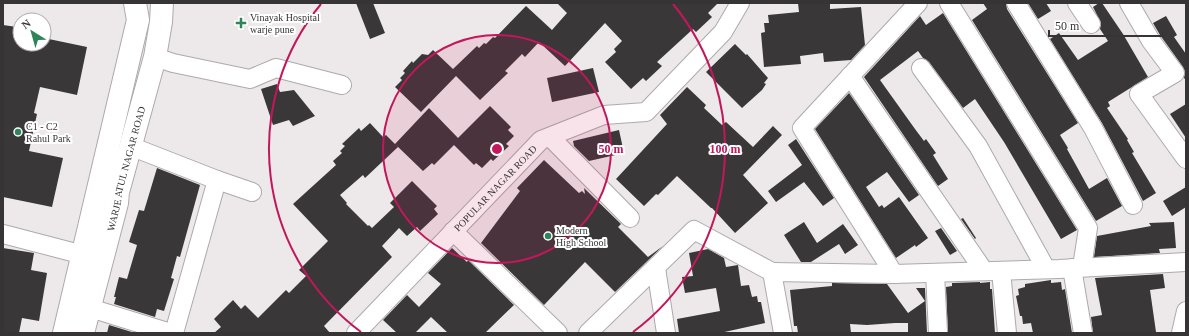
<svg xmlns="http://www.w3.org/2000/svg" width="1189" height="336" font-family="'Times New Roman',serif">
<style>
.building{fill:#3a3738}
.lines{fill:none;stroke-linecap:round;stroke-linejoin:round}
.minor-casing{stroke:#aeaaab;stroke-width:20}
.tertiary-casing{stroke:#aeaaab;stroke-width:24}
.minor{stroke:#fff;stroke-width:18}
.tertiary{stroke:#fff;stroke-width:22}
.ring{fill:none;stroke:#c2185b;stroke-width:2}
.poi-dot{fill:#2e8559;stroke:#fff;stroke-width:1.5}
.labels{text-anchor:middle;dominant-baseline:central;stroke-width:4;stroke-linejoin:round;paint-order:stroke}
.poi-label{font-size:10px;fill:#363435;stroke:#fff;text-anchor:start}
.street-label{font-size:10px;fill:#363435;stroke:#fff}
.centre{fill:#c2185b;stroke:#fff;stroke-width:2}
.ring-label{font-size:12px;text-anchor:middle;font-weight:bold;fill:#c2185b;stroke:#fff;stroke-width:4;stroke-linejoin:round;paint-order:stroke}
</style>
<rect width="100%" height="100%" fill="#ede9ea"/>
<!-- building -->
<path class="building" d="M356,3H373L385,33L370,39Z
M557,3H718L708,13L712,17L696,32L693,29L657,62L662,66L646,81L643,78L631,89L605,62L616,52L614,49L622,41L605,23L565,66L539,42L525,57L522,54L505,71L508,73L480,100L456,76L421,112L395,87L402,80L400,78L405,73L403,71L412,61L413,63L422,54L428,55L433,50L453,69L477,46L479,48L484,43L486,44L493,37L495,38L526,6L552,30L567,13Z
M798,3H830V9L861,7L865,45L851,60L824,62L823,53L800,56L801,64L764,67L761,33L765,32L764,23H769L768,15L799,12Z
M983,3H1006L1007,9L1078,123L1060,135L1068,148L1067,149L1077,167L1089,189L1107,178L1122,206L1096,221L972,20L987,9Z
M1028,3H1046L1051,11L1038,19Z
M1099,3H1102L1123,34L1148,77L1108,102L1110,106L1107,108L1128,139L1127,140L1134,152L1132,153L1156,193L1143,201L1102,123L1050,39L1059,33L1078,60L1108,41L1100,29L1101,23L1093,7Z
M943,13L1077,230L1061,239L1004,142L975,99L963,108L929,62L923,58L918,51L880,80L915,129L924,141L926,139L936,153L933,155L948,179L938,186L864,77L920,16L926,25Z
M1166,16L1177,35L1174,37L1186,54V80L1184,78L1185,72L1183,67L1160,35L1153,23Z
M3,25L17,27L15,34L20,35V44H44V38L87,47L77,95L40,87L34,113L37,114L29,151L63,158L52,207L3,197Z
M735,44L746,55L747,54L768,78L764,83L766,84L762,90L742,108L706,72Z
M593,68L599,92L552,102L547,78Z
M277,84L280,92L294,90L315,116L293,126L289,120L273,125L261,89Z
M687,87L706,105L704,108L722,125L726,122L753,147L773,126L782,135L743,175L768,203L735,233L712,208H711L677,176L658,195L656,194L644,206L616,179L667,124L660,115Z
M849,93L919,195L909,202L887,172L866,187L879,207L882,205L884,208L899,197L928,238L916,247L915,245L896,258L815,129Z
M1186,104V138L1170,114Z
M490,106L511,127L508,130L514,136L506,144L509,146L493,161L491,159L482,168L476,163L474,165L454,145L434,165L432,163L423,171L395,144L429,108L458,138Z
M370,123L383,137L386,135L398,147L365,178L363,175L340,195L347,203L346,204L368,226L369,225L372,228L394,207L390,203L412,181L437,206L434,209L438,214L420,231L417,227L407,236L399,228L382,246L392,257L324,326L330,333H214L221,327L214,319L233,300L241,309L245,305L258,318L286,290L289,293L306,276L299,270L328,241L293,204L336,165L333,161L342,153L340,151L345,146L342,144L359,128L361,131Z
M619,130L624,153L589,161L574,146L573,141Z
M796,139L834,198L823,206L804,182L776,202L768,191L802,165L788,145Z
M544,160L579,193L582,191L585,194L584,188L621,224L618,227L648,257L663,246L615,292L585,262L544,305L481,243L520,191L517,188Z
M157,168L200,185L180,257L177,256L171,278L174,279L164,311L157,309L155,317L114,304L116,297H114L119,277L127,279L137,245L129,242L139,210L144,211Z
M1186,187V207L1172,216L1163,201Z
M963,218L976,238L975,239L961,219Z
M804,222L817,243L843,224L858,245L845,254L839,244L811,262H801L784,235Z
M1174,222L1176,248L1159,249L1160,253L1094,257L1097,236L1151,226L1149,223Z
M941,228L957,251L950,255L935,231Z
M3,248L34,253L31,270L47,273L39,321L22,318L19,333H3Z
M452,248L467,262L468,260L514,305L485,333H448L431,317L415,333H397L383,320L407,295L419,307L441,284L428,273Z
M708,249L724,258L726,267L738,265L741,286L749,285L752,297L757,296L758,302H761L765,323L720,333H679L677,319L720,311L716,288L685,293L682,277L693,276L689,253Z
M1163,274L1165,288L1150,290L1156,332L1093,333L1091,317L1102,315L1095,278Z
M1051,280V283L1061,282L1062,290L1065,289L1072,333H1033L1031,323L1023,324L1022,316H1020L1016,296L1019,295L1018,289L1025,287V284Z
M980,282V283L990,282V289H992L995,333H948L946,287L952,286V283Z
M832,283L887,284L908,313L925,301L916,288H925L927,333H908V323H895L867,325L850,324L851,333H798L797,326H794L790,290L832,286Z
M109,325L135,333H107Z"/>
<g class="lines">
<defs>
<g id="minor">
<path d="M949,3L1088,228L1082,267"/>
<path d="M1016,3L1093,128L1133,205"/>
<path d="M1077,3L1091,24"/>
<path d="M1129,3L1151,41L1175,73L1139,94L1186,159"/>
<path d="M155,57L173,63L250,79L276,68L342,85"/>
<path d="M921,68L978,146L1046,269"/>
<path d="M850,76L984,271"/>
<path d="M550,137L630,218"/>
<path d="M130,146L217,180L252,192"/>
<path d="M453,231L558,333"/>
<path d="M3,234L95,258"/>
<path d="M656,268L666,333"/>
<path d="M1072,268L1083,333"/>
<path d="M1001,271L1007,333"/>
<path d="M935,273L938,333"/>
<path d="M894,274L802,128L918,3"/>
<path d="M90,308L171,333"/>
<path d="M174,333L217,180"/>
<path id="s1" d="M356,333L541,140L604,115L646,112L723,32L740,3"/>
<path d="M588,333L694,230L772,272"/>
<path d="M783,333L772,272L894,274L1059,269L1186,262"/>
<path d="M1181,333L1186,311"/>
</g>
<g id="tertiary">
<path d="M64,333L138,20L135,3"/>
<path id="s2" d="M83,333L117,203L118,192L155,57L161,22L162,3"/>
</g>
</defs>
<!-- minor casing -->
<use href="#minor" class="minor-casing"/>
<!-- tertiary casing -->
<use href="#tertiary" class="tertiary-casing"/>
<!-- minor -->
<use href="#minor" class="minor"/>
<!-- tertiary -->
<use href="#tertiary" class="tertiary"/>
</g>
<!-- distance rings -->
<circle cx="497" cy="149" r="114" fill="#c2185b" fill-opacity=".12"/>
<g class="ring">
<circle cx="497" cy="149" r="114"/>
<path d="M361 332A228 228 0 0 1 321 4M673 4A228 228 0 0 1 633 332"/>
</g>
<!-- markers -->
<g class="poi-dot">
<path d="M239 17h4v4h4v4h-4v4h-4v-4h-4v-4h4z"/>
<circle cx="18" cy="132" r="4"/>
<circle cx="548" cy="236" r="4"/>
</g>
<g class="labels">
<!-- poi labels -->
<g class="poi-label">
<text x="250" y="17">Vinayak Hospital<tspan x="250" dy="12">warje pune</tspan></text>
<text x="26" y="126">C1 - C2<tspan x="26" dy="12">Rahul Park</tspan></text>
<text x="556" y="230">Modern<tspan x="556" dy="12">High School</tspan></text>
</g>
<!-- street labels -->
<g class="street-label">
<text stroke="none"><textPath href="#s2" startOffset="170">WARJE ATUL NAGAR ROAD</textPath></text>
<text stroke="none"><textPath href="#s1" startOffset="201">POPULAR NAGAR ROAD</textPath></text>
</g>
</g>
<circle cx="497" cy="149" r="6" class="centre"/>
<g class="ring-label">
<text x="611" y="153">50 m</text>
<text x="725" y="153">100 m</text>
</g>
<!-- border -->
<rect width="1189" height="336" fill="none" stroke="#363435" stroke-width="8"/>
<!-- north arrow -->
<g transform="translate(32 32) rotate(323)"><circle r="19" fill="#ffffff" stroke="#afaeae"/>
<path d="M0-3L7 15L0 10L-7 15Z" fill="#2e8559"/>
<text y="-6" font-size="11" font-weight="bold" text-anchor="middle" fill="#363435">N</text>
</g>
<!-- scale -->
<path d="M1049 30v6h114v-6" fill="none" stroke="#363435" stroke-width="2"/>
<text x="1055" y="30" font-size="12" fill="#363435" stroke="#ffffff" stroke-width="3" paint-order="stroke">50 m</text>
</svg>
